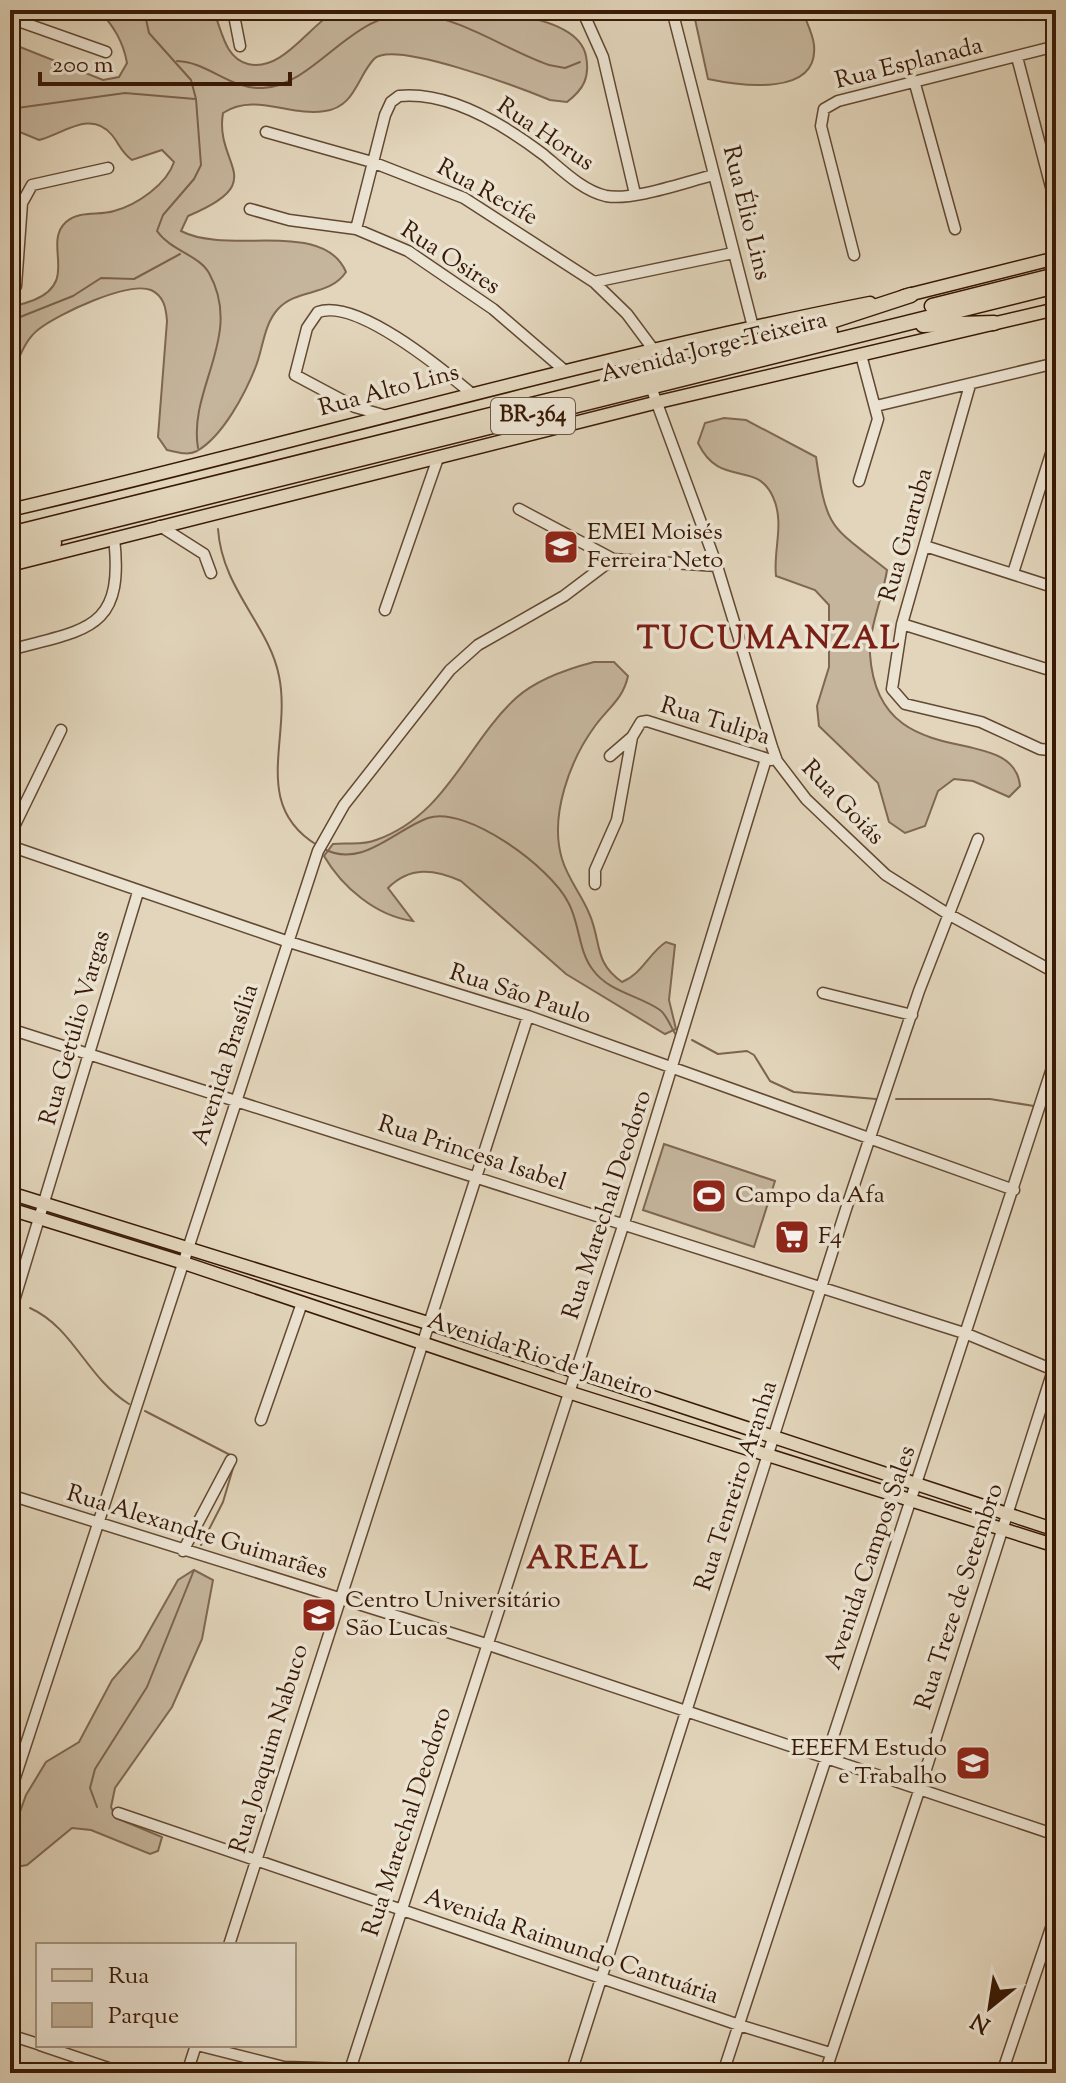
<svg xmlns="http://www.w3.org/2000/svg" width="1066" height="2083" font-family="'Sorts Mill Goudy',serif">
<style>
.green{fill:#c5b59c;stroke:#7f6750;stroke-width:2}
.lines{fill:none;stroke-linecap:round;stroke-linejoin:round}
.stream{stroke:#7c634d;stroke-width:2}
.minor-casing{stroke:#634832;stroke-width:13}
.major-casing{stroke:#391905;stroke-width:15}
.highway-casing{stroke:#391905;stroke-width:17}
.minor{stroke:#ece4d3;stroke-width:10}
.major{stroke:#e2d5bb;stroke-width:12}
.highway{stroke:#e2d5bb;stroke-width:14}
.labels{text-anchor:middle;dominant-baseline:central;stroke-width:7;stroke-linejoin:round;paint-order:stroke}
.shield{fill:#ece4d3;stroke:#6f5643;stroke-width:2}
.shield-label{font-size:22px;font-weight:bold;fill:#391905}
.street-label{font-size:24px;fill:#391905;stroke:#ece4d3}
.poi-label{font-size:24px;fill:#391905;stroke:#ece4d3;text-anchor:start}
.district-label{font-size:32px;font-weight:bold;letter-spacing:2px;fill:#7a1f14;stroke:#ece4d3}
</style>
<rect width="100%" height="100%" fill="#e2d5bb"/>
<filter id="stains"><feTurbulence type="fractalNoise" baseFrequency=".0025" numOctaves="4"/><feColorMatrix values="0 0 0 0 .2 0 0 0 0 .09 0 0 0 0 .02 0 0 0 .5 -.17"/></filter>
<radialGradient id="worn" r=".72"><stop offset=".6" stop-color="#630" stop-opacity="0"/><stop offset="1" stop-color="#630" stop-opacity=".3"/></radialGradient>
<!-- green -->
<path class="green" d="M99,10H213C222,29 224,58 248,64C282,72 308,27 334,12C345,5 374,10 388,10C428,10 575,2 586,56C590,77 584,89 567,102L550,100C523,89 393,39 374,59C357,77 355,107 325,111C291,117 254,92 223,113C214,166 272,181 188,216L181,231C229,256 323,218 346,272C329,297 297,288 278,309C264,324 263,348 256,366C245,394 223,436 197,451C187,456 177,452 167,450L158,437L167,321C166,308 164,296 151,290C128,281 58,314 39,329C23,341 19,361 10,377V306C18,306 26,303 34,300C80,281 42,244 66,222C79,210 99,216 114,211C137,205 167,184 174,162L162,150L132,160C121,152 120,145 112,135C91,109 63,134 39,140L10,128V43L103,80L119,77L127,63C123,41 114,27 99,10Z
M693,10H802C806,21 813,34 814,45C819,97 741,86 708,79Z
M724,418L746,420L816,457C827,531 830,525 887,570C883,597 869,627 870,654C878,779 1014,719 1020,786L1009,797L973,781L954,779L938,791L925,826L905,833L889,822L878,783L819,726L817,706L829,667V605L815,590L776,576C773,550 785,523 773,497C756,459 720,489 698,443L705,423Z
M594,662H614L628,676C623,699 609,707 595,726C570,760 549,816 562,859C568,879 581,894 589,913C602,942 593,962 622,982C642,974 649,953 666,942L675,945L669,1000L676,1029L665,1034L566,974L461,881C434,869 410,866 388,888L413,921C376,916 342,887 324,856L333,844C347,842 361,846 376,840C447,815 466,744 516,698C537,679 567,669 594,662Z
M664,1144L775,1181L754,1247L643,1210Z
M194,1570L213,1580L202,1639L172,1707L115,1788L111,1807L116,1818L162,1837L158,1851L150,1854L91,1830L72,1828L27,1865L10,1868V1840L26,1795L46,1762L79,1742L112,1680L139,1649L178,1580Z"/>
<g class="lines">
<!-- stream -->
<path class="stream" d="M144,10L149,33L191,80L196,99L201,165L194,179L163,215L157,231C171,251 199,255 209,273C244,336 188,388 198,448
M177,61C208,62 231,90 263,88C317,85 353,7 418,14C464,19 506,50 549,65L565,68L580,62
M10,109L125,93L195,99
M10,321L73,296L101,278L134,279L180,254
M218,529C222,589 269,625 279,676C292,738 250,804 317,845
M322,848C362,870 394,830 428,818C467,805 551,868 568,902C580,923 578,951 593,970C609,992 638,995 660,1010C667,1015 671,1028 676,1035
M692,1040L718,1054L747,1051L754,1055L770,1081L794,1092L876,1099
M896,1099H990L1034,1106
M1044,1107L1056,1109
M30,1308C74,1328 86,1377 129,1404
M145,1411L236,1458L223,1502L201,1545
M97,1807L90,1788L95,1769L147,1687L194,1570"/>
<defs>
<path id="minor" d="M233,10L240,46
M582,10L603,57L635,194
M672,10L753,327
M10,18L106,52
M1017,57L1056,206
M915,84L955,229
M266,132L372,162L464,198L594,282L627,314L653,349
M250,209L289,220L356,229L408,251L493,309L564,370
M356,229L385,115L391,102L399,96C450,91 506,126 544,155C562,170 583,191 606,196C633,201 685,182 714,175
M854,255L821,126L824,109L838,101L1056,46
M594,282L733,253
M16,286L22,203L32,185L108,168
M970,385L902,624L892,689L905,704L981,722L1040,749L1049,750L1056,739
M651,387L717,566L772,747L777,761L806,799L886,875L948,914L1056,973
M876,406L1056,363
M383,415L355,407L295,375L307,328L318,312C357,298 442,369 471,393
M859,481L878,419L861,355
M519,509L613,559L717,566
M160,526L204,554L211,573
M925,546L1056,588
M1013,573L1056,438
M385,610L438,458
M902,624L1056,672
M10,650C85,629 125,632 114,538
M610,756L632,737L641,722L647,721L771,760
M10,835L61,730
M10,846L286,941L528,1016L1014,1190
M595,884V870L617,820L632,737
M823,993L912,1015
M10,1029L967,1334L1056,1371
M10,1314L138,892
M261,1420L302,1303
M10,1495L486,1644L1056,1835
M183,1551L231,1460
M10,1793L318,851L344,805L450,670L478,645L564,596L613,559
M118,1813L739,2025L830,2053
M229,1945L528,1016
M10,2035L38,2044
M40,2045L123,2073
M197,2045L284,2067L350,2069L365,2073
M187,2073L196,2045
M349,2073L624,1223L766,759
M571,2073L846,1209L919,991L978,839
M723,2073L1056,1056
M825,2073L920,1788L1056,1361
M1002,2073L1056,1913"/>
<path id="major" d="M904,296L1056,258
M10,510C297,443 580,360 870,303
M18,563L654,403L1056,309
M10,1193L431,1324L1056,1530
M10,1209L184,1263L568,1392L1056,1546"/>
<path id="highway" d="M932,306L1056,275
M923,325L994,323
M813,327L911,295
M10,534L830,331
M10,546L1056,286
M10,561L54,543"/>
</defs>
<!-- minor casing -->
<use href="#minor" class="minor-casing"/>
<!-- major casing -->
<use href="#major" class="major-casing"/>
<!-- highway casing -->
<use href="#highway" class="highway-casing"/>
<!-- minor -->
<use href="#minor" class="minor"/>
<!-- major -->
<use href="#major" class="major"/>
<!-- highway -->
<use href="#highway" class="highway"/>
</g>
<!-- icons -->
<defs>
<symbol id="school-square" viewBox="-11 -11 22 22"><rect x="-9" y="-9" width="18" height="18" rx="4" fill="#8f2418" stroke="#ece4d3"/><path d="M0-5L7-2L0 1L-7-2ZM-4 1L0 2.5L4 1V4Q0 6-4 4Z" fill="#fff"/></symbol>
<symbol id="stadium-square" viewBox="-11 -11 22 22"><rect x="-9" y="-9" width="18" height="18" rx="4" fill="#8f2418" stroke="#ece4d3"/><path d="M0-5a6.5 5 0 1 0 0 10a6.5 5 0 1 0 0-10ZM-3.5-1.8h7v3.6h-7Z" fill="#fff"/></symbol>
<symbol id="supermarket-square" viewBox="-11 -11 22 22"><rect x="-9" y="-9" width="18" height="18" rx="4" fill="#8f2418" stroke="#ece4d3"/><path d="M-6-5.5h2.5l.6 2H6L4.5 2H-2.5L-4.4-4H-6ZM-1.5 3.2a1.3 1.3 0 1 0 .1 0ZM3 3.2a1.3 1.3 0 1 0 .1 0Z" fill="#fff"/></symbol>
<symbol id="university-square" viewBox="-11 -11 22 22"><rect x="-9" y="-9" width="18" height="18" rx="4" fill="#8f2418" stroke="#ece4d3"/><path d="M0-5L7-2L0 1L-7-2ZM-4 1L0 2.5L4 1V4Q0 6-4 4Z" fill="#fff"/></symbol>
</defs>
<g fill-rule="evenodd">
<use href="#school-square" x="541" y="527" width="40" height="40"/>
<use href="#stadium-square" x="689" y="1176" width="40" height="40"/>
<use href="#supermarket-square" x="772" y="1217" width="40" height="40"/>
<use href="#university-square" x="299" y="1595" width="40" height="40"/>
<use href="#school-square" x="953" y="1743" width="40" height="40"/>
</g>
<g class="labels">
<!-- shield labels -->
<rect class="shield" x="491" y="398" width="84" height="36" rx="6"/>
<g class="shield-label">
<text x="533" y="416">BR-364</text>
</g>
<!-- street labels -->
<g class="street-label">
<text transform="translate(909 64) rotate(-14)">Rua Esplanada</text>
<text transform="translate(545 135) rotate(34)">Rua Horus</text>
<text transform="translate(487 193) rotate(29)">Rua Recife</text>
<text transform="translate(746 213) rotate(76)">Rua Élio Lins</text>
<text transform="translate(450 259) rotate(33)">Rua Osires</text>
<text transform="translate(714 348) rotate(-14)">Avenida Jorge Teixeira</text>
<text transform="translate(389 391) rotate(-15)">Rua Alto Lins</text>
<text transform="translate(907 535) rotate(-74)">Rua Guaruba</text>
<text transform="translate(715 722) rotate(17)">Rua Tulipa</text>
<text transform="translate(842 803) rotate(46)">Rua Goiás</text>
<text transform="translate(520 995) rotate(18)">Rua São Paulo</text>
<text transform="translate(76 1028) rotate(-74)">Rua Getúlio Vargas</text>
<text transform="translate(226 1065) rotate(-72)">Avenida Brasília</text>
<text transform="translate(472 1154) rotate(18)">Rua Princesa Isabel</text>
<text transform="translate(608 1205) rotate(-72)">Rua Marechal Deodoro</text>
<text transform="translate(540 1357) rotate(18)">Avenida Rio de Janeiro</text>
<text transform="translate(737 1486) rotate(-72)">Rua Tenreiro Aranha</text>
<text transform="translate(197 1533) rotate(17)">Rua Alexandre Guimarães</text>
<text transform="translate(871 1558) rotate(-71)">Avenida Campos Sales</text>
<text transform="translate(960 1597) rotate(-72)">Rua Treze de Setembro</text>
<text transform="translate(270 1749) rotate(-73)">Rua Joaquim Nabuco</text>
<text transform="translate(408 1822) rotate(-72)">Rua Marechal Deodoro</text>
<text transform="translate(571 1947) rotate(19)">Avenida Raimundo Cantuária</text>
</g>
<!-- poi labels -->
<g class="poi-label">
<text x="587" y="533">EMEI Moisés<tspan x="587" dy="28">Ferreira Neto</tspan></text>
<text x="735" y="1196">Campo da Afa</text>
<text x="818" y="1237">F4</text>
<text x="345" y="1601">Centro Universitário<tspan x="345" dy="28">São Lucas</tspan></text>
<text x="947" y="1749" text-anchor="end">EEEFM Estudo<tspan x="947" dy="28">e Trabalho</tspan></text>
</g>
<!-- district labels -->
<g class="district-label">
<text x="769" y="640">TUCUMANZAL</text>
<text x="588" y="1560">AREAL</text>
</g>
</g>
<!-- margin -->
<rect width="1066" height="2083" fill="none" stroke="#e2d5bb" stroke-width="40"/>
<rect x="12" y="12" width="1042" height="2059" fill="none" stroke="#391905" stroke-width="4"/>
<rect x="20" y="20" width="1026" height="2043" fill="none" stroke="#391905" stroke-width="2"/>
<!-- legend -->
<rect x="36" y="1943" width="260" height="104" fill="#ece4d3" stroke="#a49381" stroke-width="2"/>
<rect x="52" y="1969" width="40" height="12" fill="#e2d5bb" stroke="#a49381" stroke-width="2"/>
<text x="108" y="1983" font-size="24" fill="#391905">Rua</text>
<rect x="52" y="2003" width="40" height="24" fill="#c5b59c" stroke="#a49381" stroke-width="2"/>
<text x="108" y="2023" font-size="24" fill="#391905">Parque</text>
<!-- north arrow -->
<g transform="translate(990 2007) rotate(210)" stroke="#ece4d3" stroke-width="6" paint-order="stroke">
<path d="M0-6L14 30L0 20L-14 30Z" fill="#391905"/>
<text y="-12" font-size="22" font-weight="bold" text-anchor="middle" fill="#391905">N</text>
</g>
<!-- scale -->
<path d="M40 72v12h250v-12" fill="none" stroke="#391905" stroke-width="4"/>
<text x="52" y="72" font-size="24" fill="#391905" stroke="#ece4d3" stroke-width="6" paint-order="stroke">200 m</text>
<rect width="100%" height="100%" filter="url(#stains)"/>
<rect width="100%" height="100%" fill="url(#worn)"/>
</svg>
